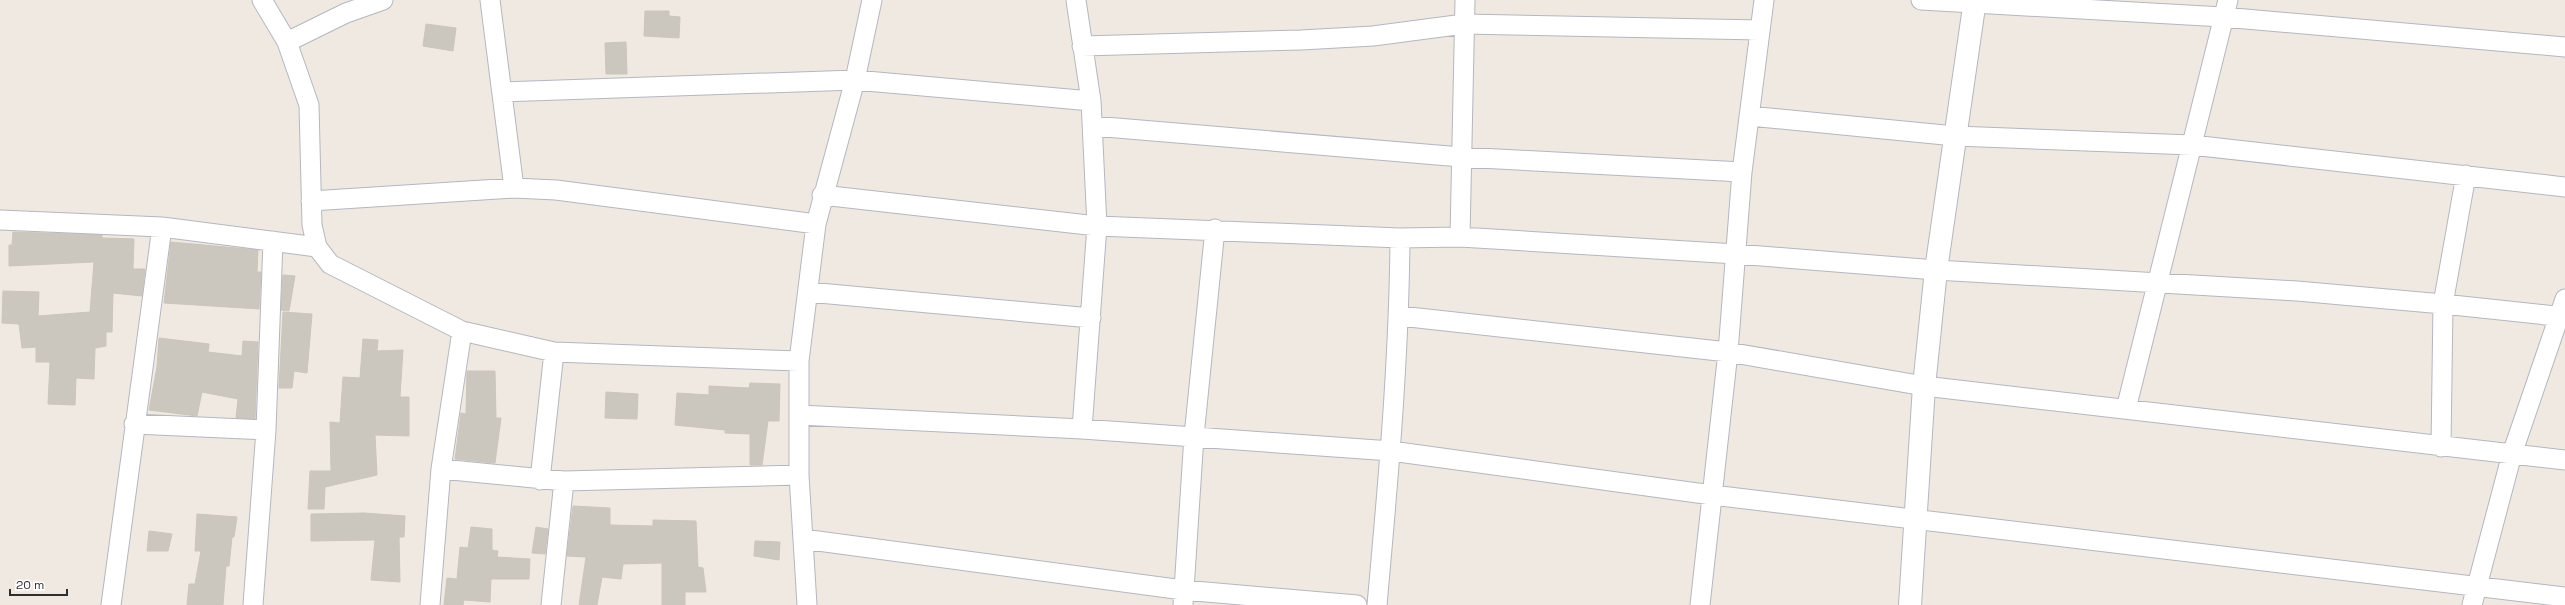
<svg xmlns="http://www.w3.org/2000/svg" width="2565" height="605" font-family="'Space Grotesk',sans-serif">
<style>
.building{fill:#cbc7bf;stroke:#cbc5ba}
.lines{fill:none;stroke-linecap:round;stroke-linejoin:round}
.street-casing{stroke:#b4b7c1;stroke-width:21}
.secondary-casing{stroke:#b4b7c1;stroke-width:24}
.street{stroke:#fff;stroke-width:19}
.secondary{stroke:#fff;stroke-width:22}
</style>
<rect width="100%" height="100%" fill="#efe9e1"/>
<!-- building -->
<path class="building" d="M645,11H669V16L680,17L679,38L644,36Z
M426,24L456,28L453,51L423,46Z
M626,42L627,74H606L605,43Z
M13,232L102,235V238L134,239L133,269H145L142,296L113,293L112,332H106V346L95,348L94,379L76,378L75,405L48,404L50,362H36V347L22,348L19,324L2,323L3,291L39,292L38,316L90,312L94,262L9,266V245H12Z
M171,242L258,250L257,272H261L259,309L164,303Z
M283,275L295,276L289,311L281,310Z
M283,312L312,314L307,373L294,371L292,388H279Z
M159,338L209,344L208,352L242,356L243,341L258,342L255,419L236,418L238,399L202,392L197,416L149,410L157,367Z
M363,339L378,340L377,351L403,350L400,397H409V436L375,435L377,475L325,487L324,509H308L310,471H331L330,422L340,423L343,377L360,378Z
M467,371H495L496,418H501L495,463L455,459L461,413L466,414Z
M750,383L780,384L779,421H768L762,465H750V434L725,433V430L675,425L677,393L709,395V386L749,388Z
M606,392L638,394L637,419L605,418Z
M573,506L610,508V525L653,526V520L696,521L698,567L703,568L706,592H685V605H662V563L623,564L621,579L602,577L597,605H579L586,557L567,556Z
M364,513L405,516L404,537H399L400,582L371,580L375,540L311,541V514Z
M197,514L237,517L234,537H232L229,566H226L223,605H187L189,584H195L201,551H195Z
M471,527L492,529V550L498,551L497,557L530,559L529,579H491L490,602L464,600L463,605H444L447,578L457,579L460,547L468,548Z
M536,527L548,529L545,554L532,553Z
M149,531L172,534L168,551H147Z
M755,541L780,542L779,560L754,556Z"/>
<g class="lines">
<defs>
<path id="street" d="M262,0L287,42L309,105L312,225L317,247L330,264L462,331L554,352L799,361
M490,0L514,188
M1076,0L1091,101L1097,226L1082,429
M1921,0L2223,17L2565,47
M287,42L346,13L383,0
M1082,46L1301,40L1373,36L1464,24L1760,30
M503,92L855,80L1091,101
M1749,116L1955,136L2192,145L2565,187
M1093,126L1461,157L1742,172
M822,195L1097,226L1400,238L1460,237L1736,254L1936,270L2297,291L2443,304L2565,317
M311,201L514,188L556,190L816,224
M0,220L162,227L317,247
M1460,237L1465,0
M808,292L1091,318
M1400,316L1728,352L1924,386L2565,460
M2126,409L2228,0
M799,415L1082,429L1391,451L1712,495L2565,597
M134,424L266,430
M2441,447L2443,304L2466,175
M441,469L564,481L799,475
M540,480L554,352
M803,539L1183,590L1357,605
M111,605L162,227
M253,605L266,430L273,241
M430,605L441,469L462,331
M551,605L564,481
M807,605L799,475V361L816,224L855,80L872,0
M1183,605L1194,436L1215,229
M1377,605C1388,483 1399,361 1400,238
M1700,605L1728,352L1742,172L1764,0
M2472,605L2512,454L2565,299"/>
<path id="secondary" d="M1910,605L1924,386L1936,270L1975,0"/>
</defs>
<!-- street casing -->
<use href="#street" class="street-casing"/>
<!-- secondary casing -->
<use href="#secondary" class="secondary-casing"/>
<!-- street -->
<use href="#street" class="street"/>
<!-- secondary -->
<use href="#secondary" class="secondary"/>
</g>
<!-- scale -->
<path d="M10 589v6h57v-6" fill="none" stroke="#2e2e2e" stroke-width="2"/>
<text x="16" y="589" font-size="12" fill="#2e2e2e" stroke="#ffffff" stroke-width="3" paint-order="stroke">20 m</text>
</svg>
